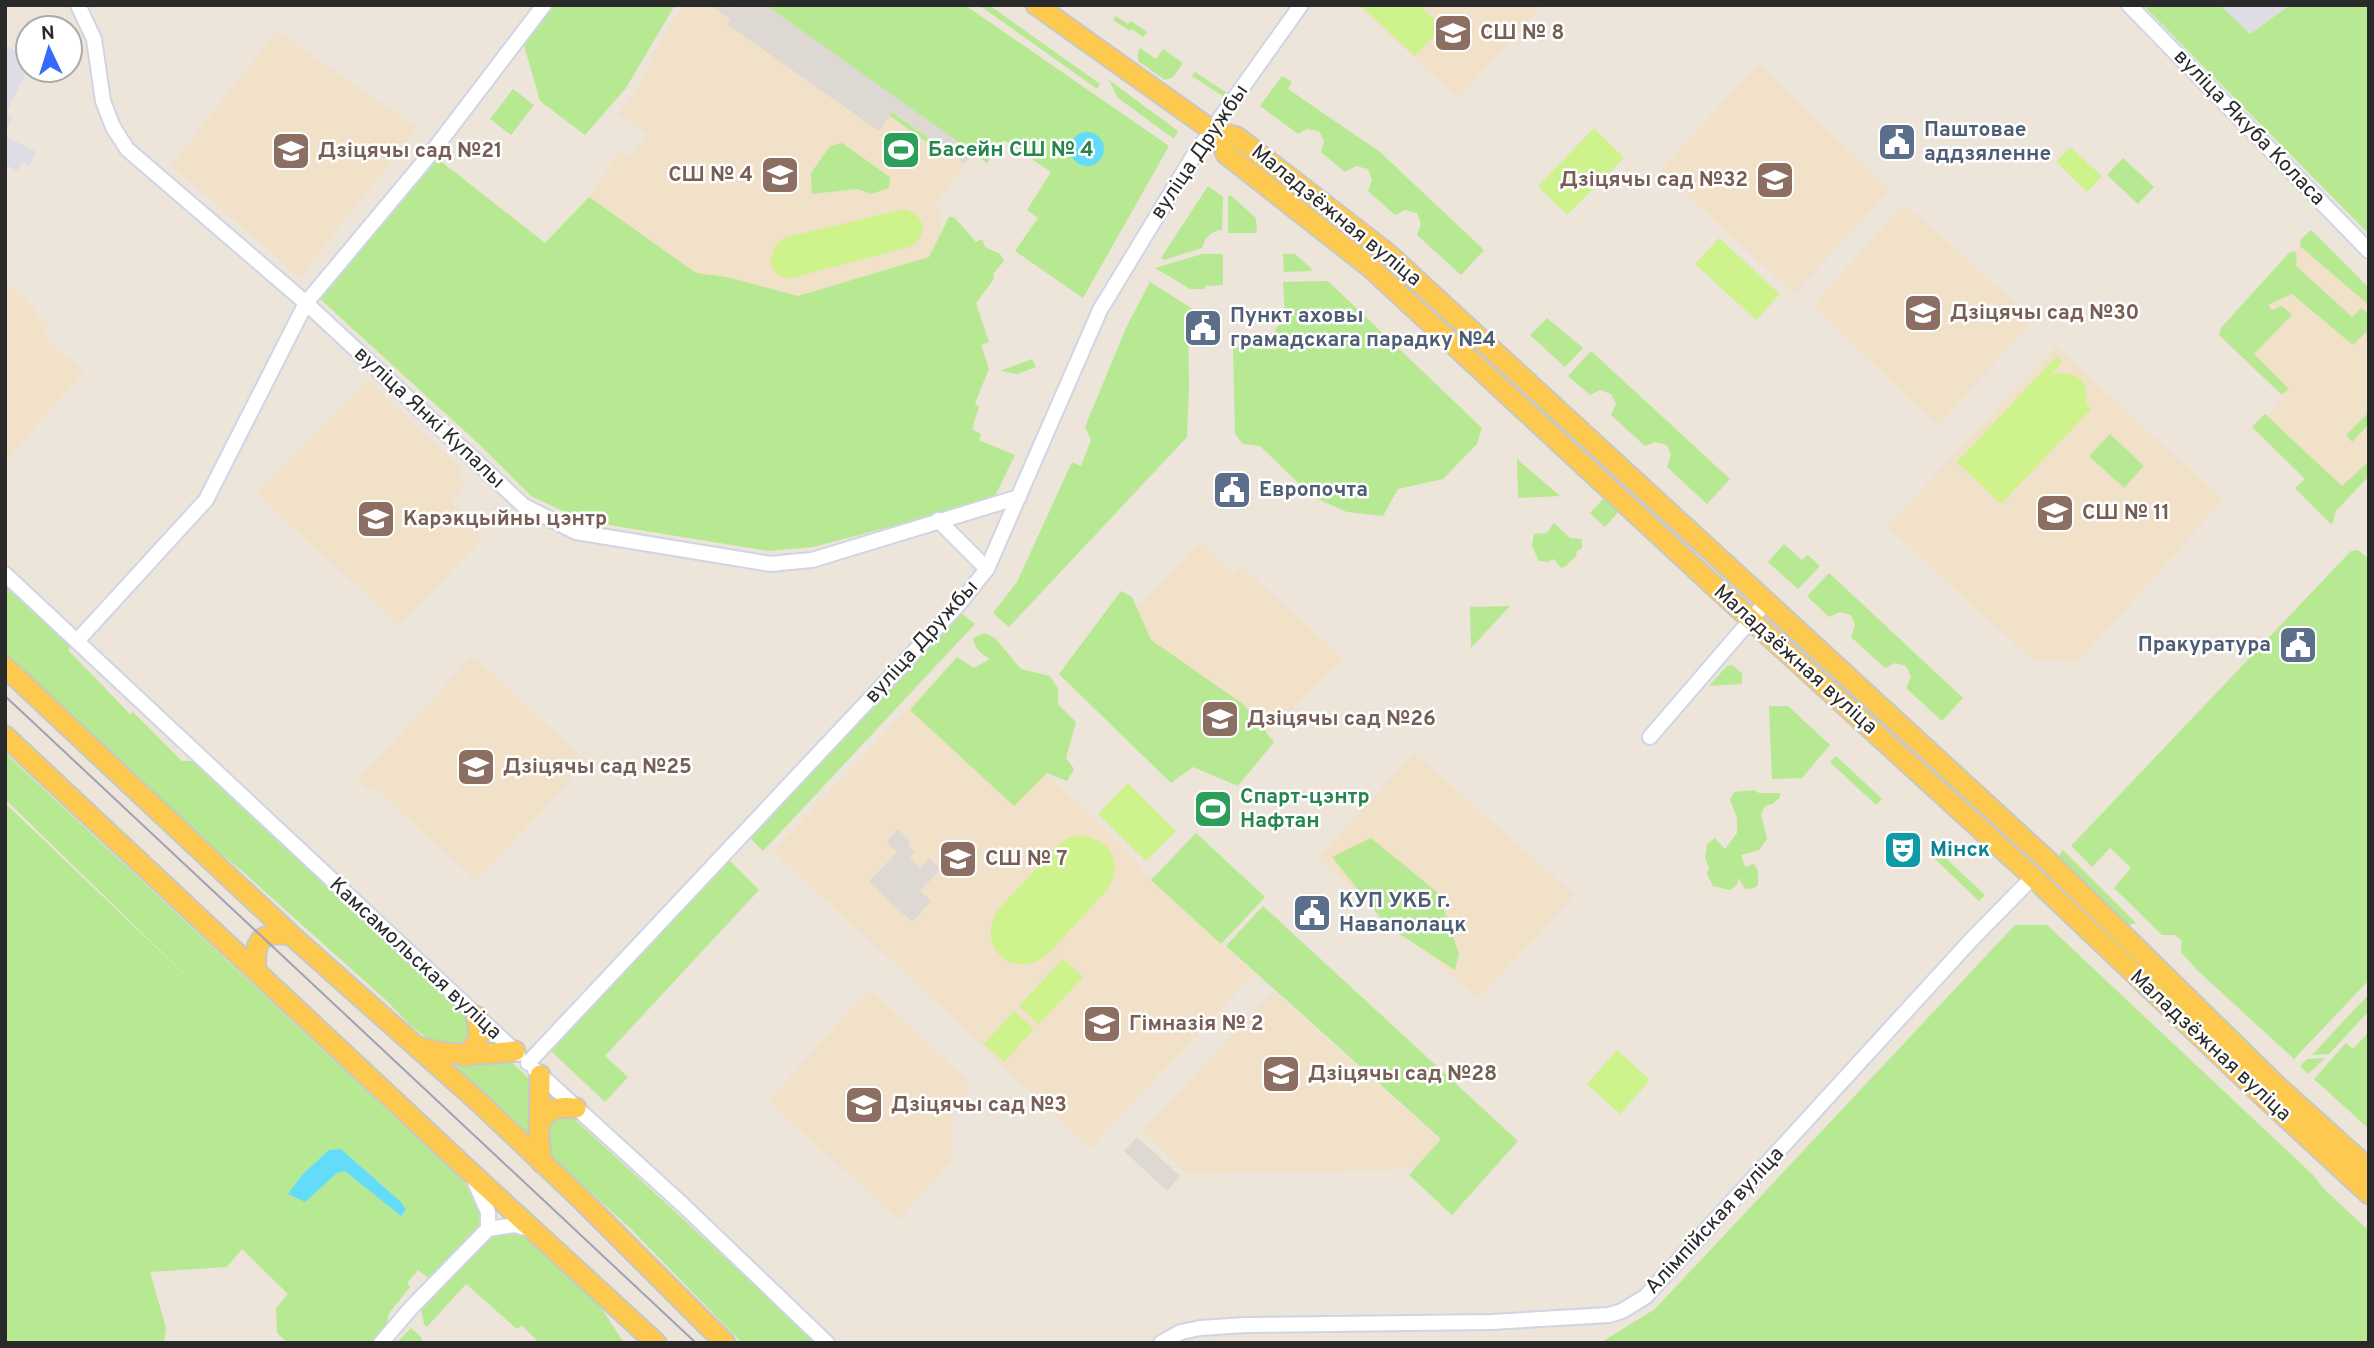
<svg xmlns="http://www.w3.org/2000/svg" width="2374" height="1348" font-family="Overpass,sans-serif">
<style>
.industrial{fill:#dedce5}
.education{fill:#f1e1c8}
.green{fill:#b6e991;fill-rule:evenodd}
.pitch{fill:#cef28c}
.plaza{fill:#ddd8d2}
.water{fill:#63dcfa}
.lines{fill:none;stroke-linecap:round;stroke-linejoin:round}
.minor-casing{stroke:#cfd5e4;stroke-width:18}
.major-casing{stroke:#c8c8c8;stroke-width:23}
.minor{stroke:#fff;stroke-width:14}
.major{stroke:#fdc94f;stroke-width:19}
.tram{stroke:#9da2b6;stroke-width:2}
.labels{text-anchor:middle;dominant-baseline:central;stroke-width:5;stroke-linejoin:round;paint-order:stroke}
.education-label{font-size:21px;font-weight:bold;fill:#785e54;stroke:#fff;text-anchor:start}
.street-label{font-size:21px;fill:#2a2a2a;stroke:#fff}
.service-label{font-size:21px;font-weight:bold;fill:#4e5e75;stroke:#fff;text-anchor:start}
.leisure-label{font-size:21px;font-weight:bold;fill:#27864d;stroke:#fff;text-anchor:start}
.culture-label{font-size:21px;font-weight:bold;fill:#0d838f;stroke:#fff;text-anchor:start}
</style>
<rect width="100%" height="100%" fill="#ede4da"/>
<!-- industrial -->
<path class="industrial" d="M2220,5H2290L2249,34Z
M5,46L28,57V69L6,113L13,117L5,132Z
M5,136L37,152L29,166L22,162L17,171L5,164Z"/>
<!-- education -->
<path class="education" d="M684,5H766L973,152L934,207L941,212L942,249L946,259L765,321L589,197L620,151L630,158L647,134L618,114L634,93L669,26Z
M1357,5H1543L1458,98Z
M277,31L417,128L300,277L171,165Z
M1758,64L1890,190L1794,294L1661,170Z
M1904,203L2034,320L1938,425L1813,306Z
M2311,230L2369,288V461L2335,496L2261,422L2284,397L2219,335L2221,328L2289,253L2296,251L2301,244V239Z
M5,281L36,310L37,316L50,326L42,336L84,371L8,458L5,456Z
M2056,346L2223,500L2078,662L2032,660L1887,526Z
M367,380L460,467L464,486L450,501L484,537L399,625L256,493Z
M1200,542L1233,573L1241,565L1343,659L1224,778L1090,659Z
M471,657H474L587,762L476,881L375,787L370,792L358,780Z
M940,675L1084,809L1143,868L1141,871L1254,974L1090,1148L1005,1069L980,1043L773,851Z
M1414,753L1575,895L1478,998L1318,858Z
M869,989L967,1080L968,1093L952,1108V1160L899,1220L768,1101Z
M1273,991L1440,1140L1413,1169L1188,1174L1142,1132Z"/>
<!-- green -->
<path class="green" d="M551,5H675L626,88L585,135L540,101L523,42Z
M766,5H965L1169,146L1083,298L1015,251L1038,218L1027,210L1051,172L1004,140L987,163Z
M979,5H989L1100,84L1097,89Z
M2143,5H2220L2250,34L2290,5H2369V234Z
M1116,16L1128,24L1131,21L1147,32L1143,37L1132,29L1130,31L1113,20Z
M1140,48L1156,59L1163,49L1183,63L1173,77L1165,80L1138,61V52Z
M1195,72L1227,93L1224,97L1192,76Z
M1282,76L1292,82L1288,89L1380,152L1484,250L1461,275L1417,235L1421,224L1417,213L1405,210L1395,215L1368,191L1372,180L1368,169L1356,166L1345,172L1321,152L1324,141L1319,131L1307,129L1298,134L1260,106Z
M1109,80L1178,131L1174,139L1118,98Z
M513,89L534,105L511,135L490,119Z
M892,112L949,152L946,156L890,116Z
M842,143L890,177L889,188L871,194L857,189L812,194L811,173L830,146Z
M2123,158L2154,187L2138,204L2107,175Z
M438,159L545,243L589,197L696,273L726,277L798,296L929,257L949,217H954L976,242L982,239L985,247L1000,254L1004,261L993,274L994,279L976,303L989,342L981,345L989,369L975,403L979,407L972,429L981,434L979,440L1015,455L993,500L813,547L769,551L584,521L531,496L479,444L320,299Z
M1208,186L1223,197L1222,230C1211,231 1205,237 1202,248L1164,260L1161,258Z
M1230,195L1256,218L1257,233H1228V198Z
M2311,230L2369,288V305L2300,246L2301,239Z
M2295,251L2297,262L2295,265L2352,317L2361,308L2369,315V329L2353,345L2292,294L2268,305L2272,310L2282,306L2292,315L2254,354L2289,389L2281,394L2219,335L2221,328L2289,253Z
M1202,254H1223V285L1205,286V289H1190L1155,268Z
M1283,254H1295L1312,269L1311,271L1284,272Z
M1328,281L1482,428L1477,444L1443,479L1398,489L1383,516L1347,512L1313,497L1260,446L1243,444L1235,434L1233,348L1268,341L1285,316L1283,282Z
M1150,282L1212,321L1188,322L1189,386L1187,437L1009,627L993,613L1017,582L1072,462L1081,466L1091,440L1085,427L1126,328Z
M1547,318L1583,348L1565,367L1530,335Z
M1591,351L1730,479L1707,504L1667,467L1671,455L1667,445L1655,442L1645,446L1611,415L1616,404L1611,394L1600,390L1590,395L1568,376Z
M1032,359L1036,367L1017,374L1000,371Z
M2369,412V424L2352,442L2346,435Z
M2265,414L2342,486L2367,463L2369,465V476L2336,511L2332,525L2295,488L2305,479L2252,427Z
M2110,434L2144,466L2124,488L2089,456Z
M1517,459L1560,496L1518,498Z
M1605,497L1619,511L1605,527L1590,513Z
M1554,523L1570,538L1582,539V548L1576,552L1577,555L1566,566L1561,568L1554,559L1547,562L1539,561L1532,546L1534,534L1547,533Z
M1784,544L1802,560L1808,555L1820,566L1798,589L1768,562Z
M2358,550L2369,559V980L2294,1059L2197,970L2181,952L2182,941L2175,935H2162L2114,888L2131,868L2110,848L2092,867L2071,846L2351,551Z
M1829,573L1963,698L1942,721L1906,688L1911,677L1906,666L1895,663L1885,668L1851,637L1855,625L1851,615L1840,612L1829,617L1807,596Z
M5,581L73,644L68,650L130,714L133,712L182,761H192L470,1019L473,1033L463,1045L456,1047L431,1041L410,1025L387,1001L241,870L165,808L5,654Z
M1121,591L1132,597L1151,640L1243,704L1274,742L1238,786L1193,767L1171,783L1059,674Z
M1510,606L1471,648L1470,607Z
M961,613L975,624L763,851L749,837Z
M985,633L996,639L1021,669L1050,676L1058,689V704L1076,722L1066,758L1074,769L1067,781L1047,773L1014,806L910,710L957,657L974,668L990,659C981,653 975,650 973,638Z
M1732,665L1742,673V684L1709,686L1727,666Z
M1769,706H1788L1830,745L1802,778L1772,779Z
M5,753L461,1179L482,1206L485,1225L430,1279L418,1270L407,1283L410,1287L389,1313L386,1328L374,1343H288L277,1333L276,1308L288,1294L242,1249L227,1267L150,1272L166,1328L164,1343H5V803L209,998L5,799ZM341,1149L401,1202L406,1211L401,1215L345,1171L302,1175L329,1151Z
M1836,756L1882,799L1876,805L1830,762Z
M1754,790L1759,793H1780V798L1772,804L1765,806L1761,814L1767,839L1759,850L1741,855L1745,867L1754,864L1758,871V885L1754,888L1745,889L1739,878L1736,886L1730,890L1713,886L1707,874L1709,868L1705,858L1707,844L1715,838L1725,849L1737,833V818L1730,800L1734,792Z
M1196,833L1265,897L1221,944L1151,880Z
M1371,838L1438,893L1459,954L1455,970L1387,926L1332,857Z
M2063,850L2136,923L2126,926L2057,858Z
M1939,852L1985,895L1979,901L1934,858Z
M729,860L759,890L605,1056L628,1077L605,1102L550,1050Z
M1263,906L1518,1141L1452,1215L1409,1175L1441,1139L1226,946Z
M2015,925H2047L2312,1174L2323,1188L2369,1231V1343H1600L1655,1309Z
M2369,994V1011L2329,1054L2312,1055Z
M2369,1032V1129L2314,1079L2346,1043L2353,1049Z
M2325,1058L2308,1074L2300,1066L2307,1059Z
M508,1059L534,1083L532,1142L445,1062Z
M559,1115L571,1116L818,1343H742L630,1228L549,1154L548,1125Z
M500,1230L516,1232L530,1239L598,1303L624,1343H539L522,1325L517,1329L466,1284L427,1327L424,1324L421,1307L478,1248Z
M411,1328L421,1337L423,1343H396Z"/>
<!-- pitch -->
<path class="pitch" d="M1364,5H1419L1442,27L1415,56L1362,7Z
M1594,128L1624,158L1567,215L1538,186Z
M2070,147L2102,176L2087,192L2056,162Z
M904,209L916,214L923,225L921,236L913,246L788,279L777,274L770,263L774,248L783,238Z
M1719,238L1780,294L1756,320L1695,264Z
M2056,357L2062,362L2051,375C2074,370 2089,378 2086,404L2091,409L2001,504L1957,462Z
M1128,783L1176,831L1146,861L1098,814Z
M1080,835C1112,840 1124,863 1107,890L1047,955C1012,981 975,947 998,910L1058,845L1068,838Z
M1063,959L1083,977L1039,1024L1019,1006Z
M1014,1011L1034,1029L1004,1062L984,1044Z
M1617,1050L1650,1080L1620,1114L1587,1084Z"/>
<!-- plaza -->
<path class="plaza" d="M710,5H731L736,9L739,5H766L973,152L965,163L893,112L879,131L727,24L730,19Z
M898,829L911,842L908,846L915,852L910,858L920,868L929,858L941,869L920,891L931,901L912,922L869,882L897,852L887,842Z
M1137,1137L1180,1176L1167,1191L1124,1151Z"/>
<!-- water -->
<path class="water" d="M1070 149a17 17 0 1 1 34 0a17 17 0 1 1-34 0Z
M341,1149L401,1202L406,1210L401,1216L345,1171L337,1173L305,1202L288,1194L302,1175L329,1150Z"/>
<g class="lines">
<defs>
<path id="minor" d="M78,5L94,39L103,101L113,127L127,149L306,303L524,506L576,532L771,564L790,562L812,560L1019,497
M2129,5L2369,251
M938,520L987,569
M5,574L518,1054
M77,641L206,500L306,303L432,152L544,5
M1650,737L1767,601
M528,1063L959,604L987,569L1100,310L1194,155L1301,5
M535,1070L683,1205L827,1343
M474,1180L488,1212V1229
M381,1343L411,1308L488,1229L515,1225L532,1230
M1161,1343L1181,1332L1200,1328L1246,1325L1492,1322L1609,1315L1622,1311L1645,1297L1973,938L2033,877"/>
<path id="major" d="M1036,5L1213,131L1237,137L1387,253L2048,861L2276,1085L2369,1169
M1218,133L1226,154L1371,268L1712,584L2033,877L2264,1097L2369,1194
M5,667L291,935L481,1104L584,1202L725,1343
M5,736L468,1170L656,1343
M256,971C254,941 259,931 291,935
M419,1047C454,1057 479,1055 515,1051
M466,1056C480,1040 481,1036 476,1016
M540,1075L539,1137L542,1163
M539,1123C550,1108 558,1106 576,1108"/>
</defs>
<!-- minor casing -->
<use href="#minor" class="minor-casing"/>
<!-- major casing -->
<use href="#major" class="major-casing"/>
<!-- minor -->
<use href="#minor" class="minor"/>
<!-- major -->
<use href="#major" class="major"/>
<!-- tram -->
<path class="tram" d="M5,696L696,1343"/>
</g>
<!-- icons -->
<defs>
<symbol id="school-square" viewBox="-11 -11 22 22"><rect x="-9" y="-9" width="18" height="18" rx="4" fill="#8d6e63" stroke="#fff"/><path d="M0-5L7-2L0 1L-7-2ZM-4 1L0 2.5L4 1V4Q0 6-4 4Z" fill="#fff"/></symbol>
<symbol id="civic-square" viewBox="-11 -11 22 22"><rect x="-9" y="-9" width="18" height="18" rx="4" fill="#5c6f8a" stroke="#fff"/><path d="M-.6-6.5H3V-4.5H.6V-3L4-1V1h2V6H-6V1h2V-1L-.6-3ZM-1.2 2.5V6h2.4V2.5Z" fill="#fff"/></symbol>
<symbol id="stadium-square" viewBox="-11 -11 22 22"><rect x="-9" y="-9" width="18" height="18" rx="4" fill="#2e9e5b" stroke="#fff"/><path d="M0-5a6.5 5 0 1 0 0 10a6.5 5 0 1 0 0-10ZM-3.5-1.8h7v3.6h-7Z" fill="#fff"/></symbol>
<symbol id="theatre-square" viewBox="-11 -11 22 22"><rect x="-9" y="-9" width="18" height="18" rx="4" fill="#0f9aa8" stroke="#fff"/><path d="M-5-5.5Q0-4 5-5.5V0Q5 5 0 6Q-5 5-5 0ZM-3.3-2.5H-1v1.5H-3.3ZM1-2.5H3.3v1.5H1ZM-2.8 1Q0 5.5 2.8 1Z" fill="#fff"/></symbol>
</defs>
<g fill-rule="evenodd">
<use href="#school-square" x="1431" y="11" width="44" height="44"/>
<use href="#civic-square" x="1875" y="120" width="44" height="44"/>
<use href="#stadium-square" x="879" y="128" width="44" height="44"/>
<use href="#school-square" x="269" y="129" width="44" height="44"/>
<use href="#school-square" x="758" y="153" width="44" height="44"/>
<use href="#school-square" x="1753" y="158" width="44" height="44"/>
<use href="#school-square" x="1901" y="291" width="44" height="44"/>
<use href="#civic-square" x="1181" y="306" width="44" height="44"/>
<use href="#civic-square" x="1210" y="468" width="44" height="44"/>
<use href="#school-square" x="2033" y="491" width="44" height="44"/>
<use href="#school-square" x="354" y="497" width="44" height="44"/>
<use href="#civic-square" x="2276" y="623" width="44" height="44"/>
<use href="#school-square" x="1198" y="697" width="44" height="44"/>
<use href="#school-square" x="454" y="745" width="44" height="44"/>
<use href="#stadium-square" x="1191" y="787" width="44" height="44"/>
<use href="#theatre-square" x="1881" y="828" width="44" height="44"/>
<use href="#school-square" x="936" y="837" width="44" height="44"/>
<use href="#civic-square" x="1290" y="891" width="44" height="44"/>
<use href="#school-square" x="1080" y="1002" width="44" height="44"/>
<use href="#school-square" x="1259" y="1052" width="44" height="44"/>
<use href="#school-square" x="842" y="1083" width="44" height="44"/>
</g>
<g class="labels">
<!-- education labels -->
<g class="education-label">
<text x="1480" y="33">СШ № 8</text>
<text x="318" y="151">Дзіцячы сад №21</text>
<text x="753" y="175" text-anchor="end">СШ № 4</text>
<text x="1748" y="180" text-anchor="end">Дзіцячы сад №32</text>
<text x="1950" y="313">Дзіцячы сад №30</text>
<text x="2082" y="513">СШ № 11</text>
<text x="403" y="519">Карэкцыйны цэнтр</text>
<text x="1247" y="719">Дзіцячы сад №26</text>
<text x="503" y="767">Дзіцячы сад №25</text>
<text x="985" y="859">СШ № 7</text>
<text x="1129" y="1024">Гімназія № 2</text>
<text x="1308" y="1074">Дзіцячы сад №28</text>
<text x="891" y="1105">Дзіцячы сад №3</text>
</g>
<!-- street labels -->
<g class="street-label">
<text transform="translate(2249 128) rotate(46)">вуліца Якуба Коласа</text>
<text transform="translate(1200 152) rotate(-56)">вуліца Дружбы</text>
<text transform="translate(1336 216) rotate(39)">Маладзёжная вуліца</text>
<text transform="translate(429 418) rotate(43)">вуліца Янкі Купалы</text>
<text transform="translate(922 642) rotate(-48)">вуліца Дружбы</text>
<text transform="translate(1795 660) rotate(42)">Маладзёжная вуліца</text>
<text transform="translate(415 959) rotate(43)">Камсамольская вуліца</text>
<text transform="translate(2210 1046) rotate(43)">Маладзёжная вуліца</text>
<text transform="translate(1715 1221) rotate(-47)">Алімпійская вуліца</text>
</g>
<!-- service labels -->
<g class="service-label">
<text x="1924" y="130">Паштовае<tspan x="1924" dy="24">аддзяленне</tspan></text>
<text x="1230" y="316">Пункт аховы<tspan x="1230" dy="24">грамадскага парадку №4</tspan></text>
<text x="1259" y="490">Европочта</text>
<text x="2271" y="645" text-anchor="end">Пракуратура</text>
<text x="1339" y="901">КУП УКБ г.<tspan x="1339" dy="24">Наваполацк</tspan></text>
</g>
<!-- leisure labels -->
<g class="leisure-label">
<text x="928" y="150">Басейн СШ № 4</text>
<text x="1240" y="797">Спарт-цэнтр<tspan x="1240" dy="24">Нафтан</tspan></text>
</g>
<!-- culture labels -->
<g class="culture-label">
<text x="1930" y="850">Мінск</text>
</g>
</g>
<!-- border -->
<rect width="2374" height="1348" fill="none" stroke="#2a2a2a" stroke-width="14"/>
<!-- north arrow -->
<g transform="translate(49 49) rotate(356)"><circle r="33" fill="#ffffff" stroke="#aaaaaa" stroke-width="2"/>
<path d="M0-5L12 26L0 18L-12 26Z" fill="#366aff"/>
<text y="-10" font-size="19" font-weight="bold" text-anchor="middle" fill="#2a2a2a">N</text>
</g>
</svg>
